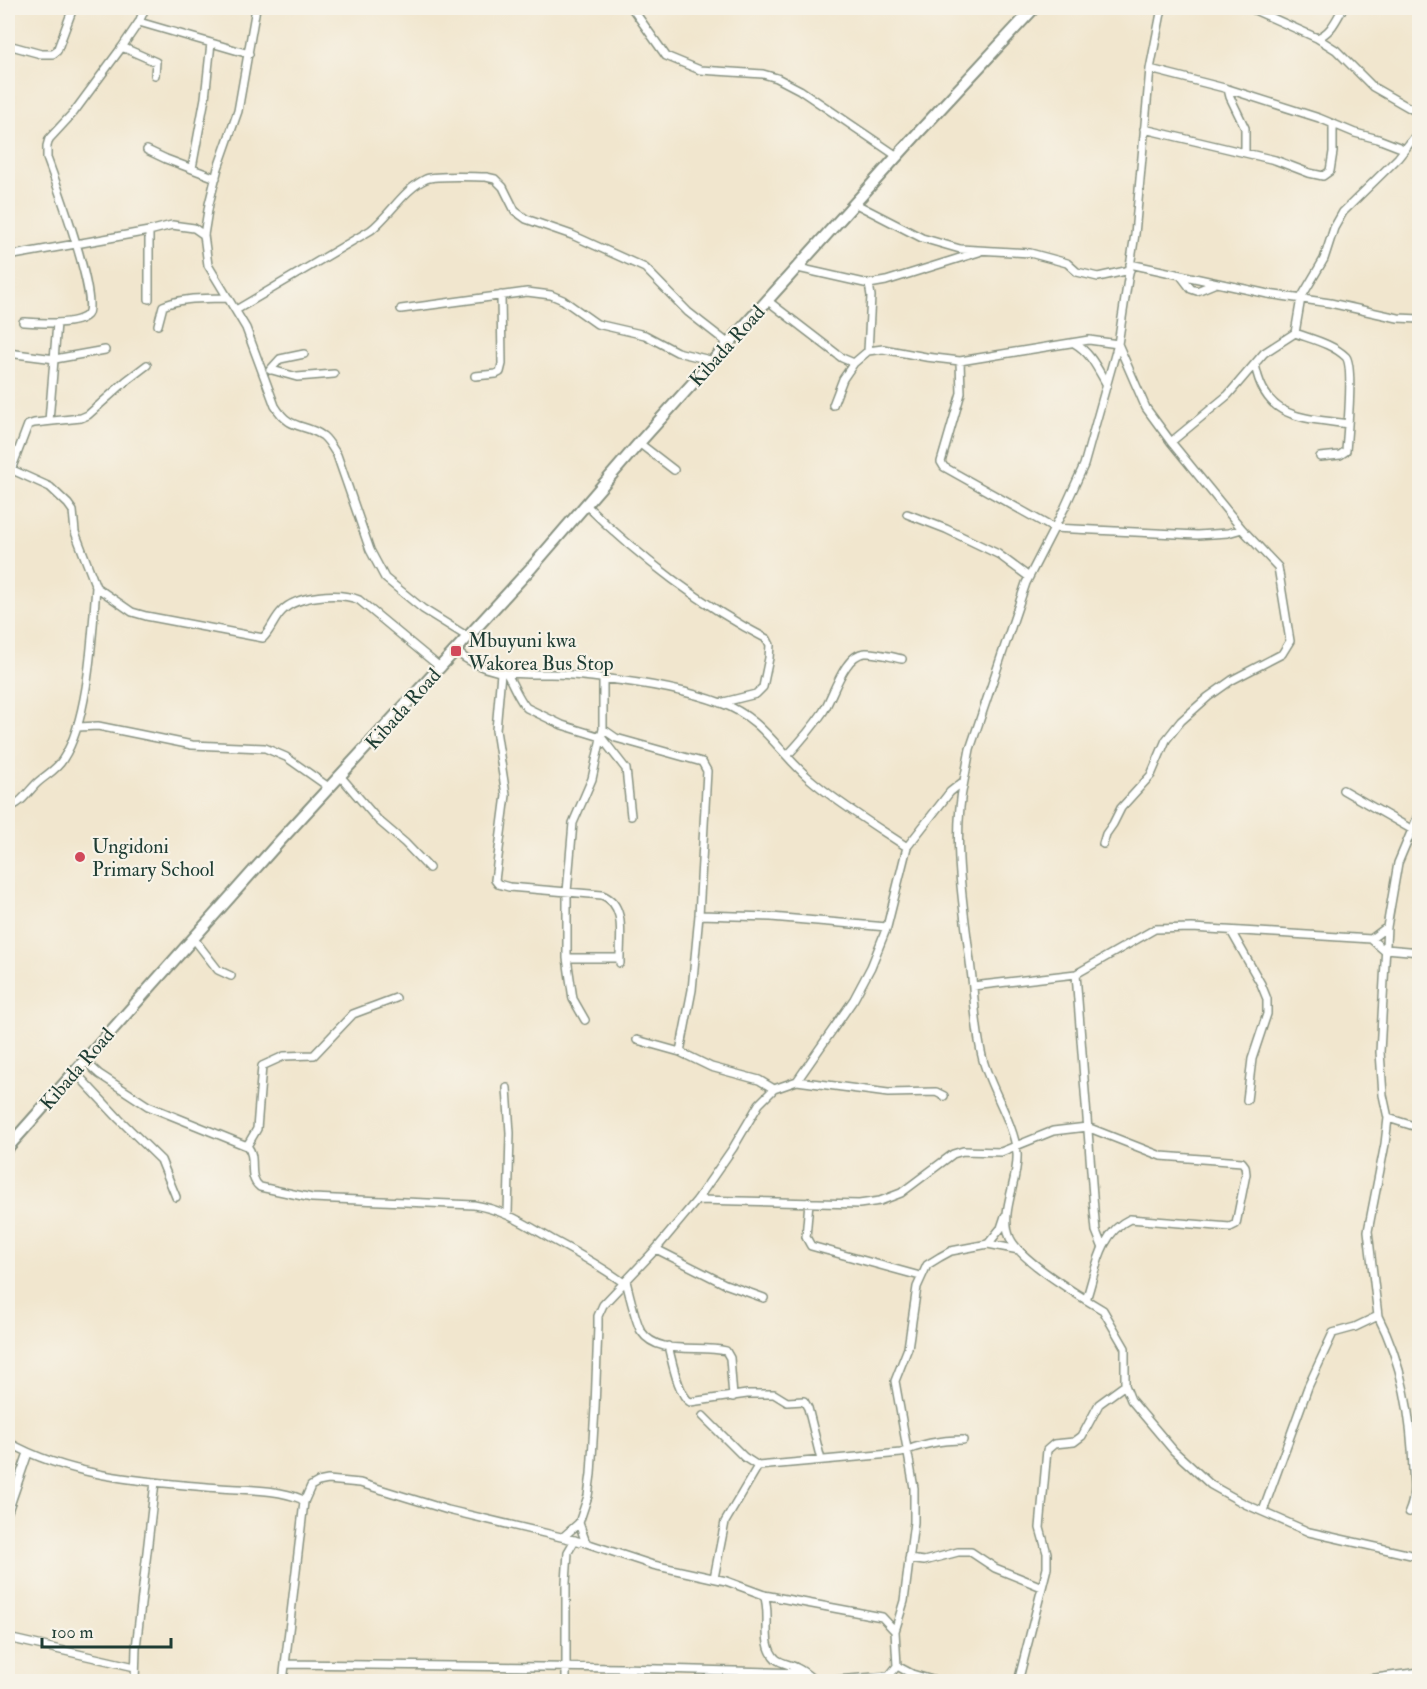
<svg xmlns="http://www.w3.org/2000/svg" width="1427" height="1689" font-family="'IM FELL Double Pica',serif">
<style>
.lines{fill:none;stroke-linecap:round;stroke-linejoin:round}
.minor-casing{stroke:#889281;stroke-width:10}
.secondary-casing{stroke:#889281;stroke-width:14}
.minor{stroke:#fff;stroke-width:7}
.secondary{stroke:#fff;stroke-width:10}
.poi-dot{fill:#d1495b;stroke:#f7f3e8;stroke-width:2}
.labels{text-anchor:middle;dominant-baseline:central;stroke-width:4.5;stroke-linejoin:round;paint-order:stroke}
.street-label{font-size:20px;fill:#1f3d34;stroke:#f7f3e8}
.poi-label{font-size:20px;fill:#1f3d34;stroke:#f7f3e8;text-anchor:start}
</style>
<rect width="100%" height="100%" fill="#f7f3e8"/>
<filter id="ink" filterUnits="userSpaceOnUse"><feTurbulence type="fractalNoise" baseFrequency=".0167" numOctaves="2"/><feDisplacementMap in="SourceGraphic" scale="12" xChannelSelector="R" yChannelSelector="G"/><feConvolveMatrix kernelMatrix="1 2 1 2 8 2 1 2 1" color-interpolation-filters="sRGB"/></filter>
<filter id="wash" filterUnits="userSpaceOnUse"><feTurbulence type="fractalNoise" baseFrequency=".008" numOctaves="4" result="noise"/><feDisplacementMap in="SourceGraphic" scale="24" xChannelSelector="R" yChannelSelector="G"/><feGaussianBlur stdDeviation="1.35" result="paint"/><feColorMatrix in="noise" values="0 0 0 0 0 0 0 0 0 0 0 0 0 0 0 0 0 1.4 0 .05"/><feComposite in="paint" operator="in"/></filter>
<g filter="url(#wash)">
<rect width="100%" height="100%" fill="#f1e6ce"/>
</g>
<g filter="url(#ink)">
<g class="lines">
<defs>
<path id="minor" d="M256,8L238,111L218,168L209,204L204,235L208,265L246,328L275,406C291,432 303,422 323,436C329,441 333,449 337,455L370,550L385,578L423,609L468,637
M632,8L666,56L700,70L763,74L777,78L800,90L897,156
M1250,8L1317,38L1336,50L1373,87L1420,114
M139,22L249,54
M1317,38C1331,33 1336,20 1343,8
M8,45L41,54H53L57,51L73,8
M122,47L156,62L155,75
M1150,69L1228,89L1319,118L1355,133L1378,139L1404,149
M1228,89L1230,97L1245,128V152
M1144,129L1275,160L1309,173L1323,176L1330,171L1333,152V125
M147,150L166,159L216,178
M192,168L205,98L211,43
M856,204L922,238L960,249L1030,253L1067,263L1077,272L1098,277L1130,270
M149,231V299
M8,256L149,231L172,225L194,228L204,235
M1130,264L1268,294L1330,303L1398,318L1420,319
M798,268L869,284L886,281L979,252
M1181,276L1191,289L1197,291L1214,284
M768,301L842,358L854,363L868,351L883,349L926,357L960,361L1089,340L1118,344L1135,234L1150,69L1162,8
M401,309L527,292L551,295L563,300L597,324L645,335L677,352L714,361
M236,310L371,230C390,215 404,189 426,179C437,175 473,177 486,177L495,179L503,187L515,211L526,219L572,235L645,268L688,312L729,344
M23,322C38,323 76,326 87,315C100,301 55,180 47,158V146L49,139L74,112L122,47L139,22L145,8
M158,325L163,306C183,297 206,299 228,298
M1074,343C1091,353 1097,368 1107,385
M868,351L871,296L869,284
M8,353L55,359L105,350
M960,361L961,393L941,462L944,467L1053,528L1197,535L1228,533L1242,529
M1255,364C1265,420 1301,417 1348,424
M270,370L280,359L304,354
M272,370L297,377L334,374
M475,376L496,374L500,372L502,364L501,295
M833,405L843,379L854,363
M49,421L57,323
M1171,442L1228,395L1264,353L1295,333
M639,443L674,470
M1320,457L1340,455L1346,451C1347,436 1354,367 1346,357C1333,344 1311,339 1295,333L1301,298L1324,259L1334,228L1343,212L1398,158L1420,130
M8,468L50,487L68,504L73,511L75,532L96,587L132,612L146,616L263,638C271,630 274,619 282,611C297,595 339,592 359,600L441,668
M11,470L28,425L34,423L81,418L88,415L126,381L147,365
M587,506C638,556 704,607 767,639L770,645L769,658L763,687L756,694L720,703
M907,514L946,529L998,554L1029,577
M456,651C484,676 515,674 550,674C567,674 584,676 600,678C637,682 686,690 721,703C763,718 778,752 810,779C839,804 874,825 907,847L887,927L871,967L854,999L797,1081L774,1089L759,1104L733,1148L697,1200L656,1249L603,1305L598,1316V1326L595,1408L591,1474L588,1496L579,1523L563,1537
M501,673L496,730L506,795L495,880L498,884L509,887L602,895C628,905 619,940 620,963
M507,674C513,684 520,702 527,708L562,725L601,737L626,769L631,816
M603,678V729L616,738L702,762L707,771L699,915L692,990L680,1052L711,1067L759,1080L774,1089
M78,727L98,726L192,745L265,748L286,757L330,788
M787,756C800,742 812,728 823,712C833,697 844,654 865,653C876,652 891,657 902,659
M341,777L378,820L405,843L429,868
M964,781C951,842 964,908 971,970C975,1000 975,1030 983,1060C991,1090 1014,1123 1017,1153C1019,1182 999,1211 1010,1238C1020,1260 1081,1297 1103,1310L1125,1348V1385L1131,1400L1174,1451L1211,1485L1245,1504L1309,1532L1420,1557
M1343,790L1411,829
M8,807C20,805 27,793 36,784C44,776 57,770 63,759C89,719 92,636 96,587
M1103,844L1106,834L1113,824L1121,808L1151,775L1166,740L1181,721L1208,697L1232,680L1282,654L1290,641L1278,567L1242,529L1171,442L1146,408L1118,344
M907,847L950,792L964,781L970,749L1026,583L1065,507L1084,465L1118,344
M699,915L771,917L887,927
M1231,931L1261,984L1267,999V1014L1252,1059L1247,1100
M194,939L218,970L231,976
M1371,939L1386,952
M1386,949L1420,952
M567,958H620
M1076,974L1094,1209L1096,1231L1102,1246
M973,986L1076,974L1155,929L1192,928L1371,939L1387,927
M585,1020L573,999L567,958V892L573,823L592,779L603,729
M637,1040L680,1052
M85,1061L99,1074L148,1106L247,1146C258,1158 246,1176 260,1187L312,1198L474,1205C506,1210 528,1226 555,1241C579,1254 602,1267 624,1283
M75,1072L119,1119L161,1160L176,1197
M797,1081L888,1093L936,1092L944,1096
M507,1088L510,1133L508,1214
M1388,1118L1420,1128
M247,1146L257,1129L262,1066L284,1056L314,1055L353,1014L396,998
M697,1200L859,1204L880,1201L901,1193L953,1154L963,1151L1001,1152L1053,1131L1087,1127L1161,1156L1242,1162L1245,1166L1246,1174L1236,1224L1230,1227L1130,1219C1099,1233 1096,1271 1086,1300
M809,1202L806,1237L811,1246L920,1276
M988,1244L1019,1250
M656,1249L725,1284L764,1298
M626,1281C629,1293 636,1323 641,1331C658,1357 700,1344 726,1351L730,1358L733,1397
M1378,1316C1402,1362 1412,1419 1413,1471C1414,1485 1415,1499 1409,1512
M668,1346C672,1360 678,1395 690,1402L747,1394H774L787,1402L804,1401L808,1408L821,1460
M703,1416L744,1457L758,1466
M8,1442C71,1478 149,1482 220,1488C246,1490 278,1489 301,1499L304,1502L283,1682
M304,1502L311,1486L318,1482L328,1480L360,1483L448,1510L586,1543L653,1565L726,1581L764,1595L882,1617L895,1631L897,1666L912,1674L939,1682
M8,1511L28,1453
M1263,1511L1308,1387L1333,1333L1355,1327L1378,1316L1368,1231L1385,1144L1388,1118L1383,1095L1380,1052L1387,927L1398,863L1420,811
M579,1523L586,1543
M909,1559L924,1561L958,1552H971L995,1568L1042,1587
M714,1578L725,1522L758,1466L901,1453C922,1443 941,1440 963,1440
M764,1595C772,1614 760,1644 776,1659C782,1664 790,1664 797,1668C804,1671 810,1677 816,1682
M895,1631L904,1601L914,1522V1488L895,1381L908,1348L917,1287L927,1265L940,1257L951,1251L988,1244L1001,1228L1005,1216
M8,1638L135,1667
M285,1664L621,1668L805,1673
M135,1682L136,1648L155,1482
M566,1682V1583L568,1552L575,1540
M831,1682L836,1680L889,1676L897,1666
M1018,1682L1047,1568V1553L1040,1528L1047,1450L1054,1444L1074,1442L1082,1436L1099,1404L1125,1385
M1346,1682L1420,1672"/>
<path id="secondary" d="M8,1147L279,842L532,567L639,443L917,134L1034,8"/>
</defs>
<!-- minor casing -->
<use href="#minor" class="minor-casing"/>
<!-- secondary casing -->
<use href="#secondary" class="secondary-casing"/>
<!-- minor -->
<use href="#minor" class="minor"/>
<!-- secondary -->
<use href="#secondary" class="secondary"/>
</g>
</g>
<!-- markers -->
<g class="poi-dot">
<rect x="450" y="645" width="12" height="12" rx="3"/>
<circle cx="80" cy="857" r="6"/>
</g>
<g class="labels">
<!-- street labels -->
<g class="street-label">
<text transform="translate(727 346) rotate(-48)">Kibada Road</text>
<text transform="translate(403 709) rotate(-48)">Kibada Road</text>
<text transform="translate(77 1069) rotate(-49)">Kibada Road</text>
</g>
<!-- poi labels -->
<g class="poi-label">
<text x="468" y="640">Mbuyuni kwa<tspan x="468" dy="23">Wakorea Bus Stop</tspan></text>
<text x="92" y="846">Ungidoni<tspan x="92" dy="23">Primary School</tspan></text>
</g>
</g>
<!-- margin -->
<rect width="1427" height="1689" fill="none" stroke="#f7f3e8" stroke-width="30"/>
<!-- scale -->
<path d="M42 1638v9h129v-9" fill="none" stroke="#1f3d34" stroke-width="3"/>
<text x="51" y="1638" font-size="18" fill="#1f3d34" stroke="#f7f3e8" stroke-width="4.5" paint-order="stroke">100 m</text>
</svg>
